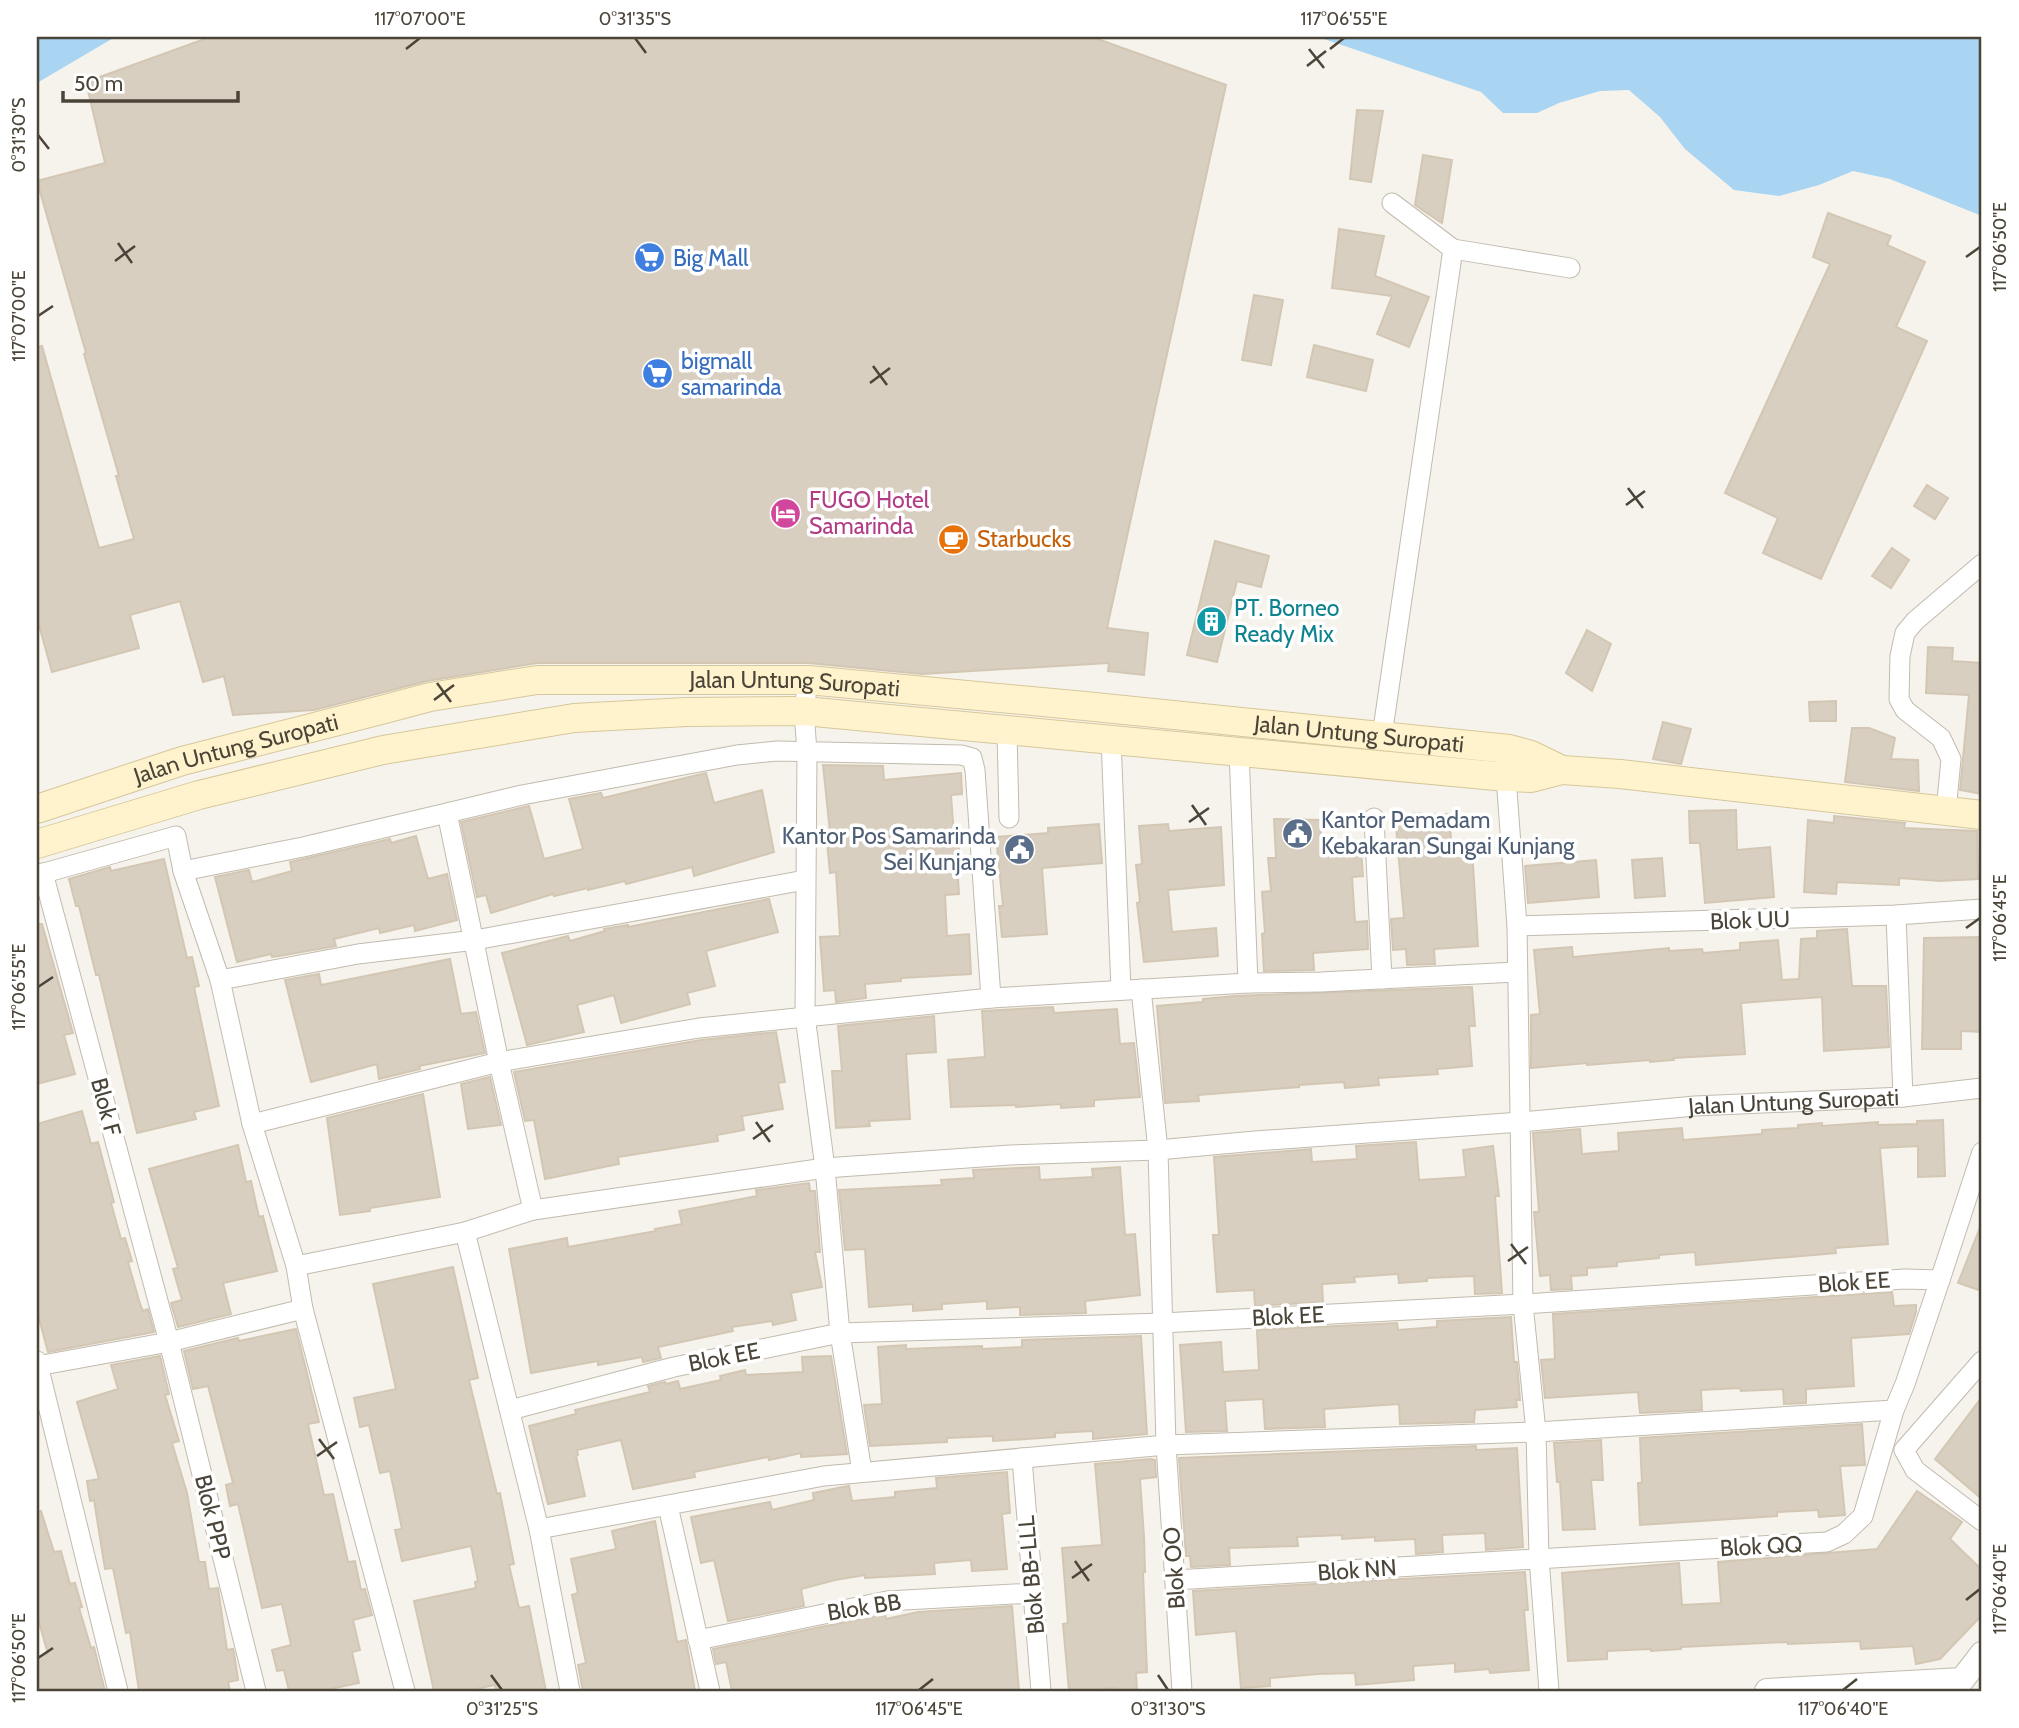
<svg xmlns="http://www.w3.org/2000/svg" width="2019" height="1728" font-family="Cabin,sans-serif">
<style>
.water{fill:#a9d4f2}
.building{fill:#d8cfc1;stroke:#d3c7b4;stroke-width:2}
.lines{fill:none;stroke-linecap:round;stroke-linejoin:round}
.minor-casing{stroke:#c2bbae;stroke-width:21}
.tertiary-casing{stroke:#c2bbae;stroke-width:26}
.secondary-casing{stroke:#d6c79b;stroke-width:30}
.minor{stroke:#fff;stroke-width:19}
.tertiary{stroke:#fff;stroke-width:24}
.secondary{stroke:#fff3cd;stroke-width:28}
.ticks{fill:none;stroke:#4b4439;stroke-width:2.5}
.labels{text-anchor:middle;dominant-baseline:central;stroke-width:7;stroke-linejoin:round;paint-order:stroke}
.shop-label{font-size:23px;fill:#366cbe;stroke:#fff;text-anchor:start}
.hotel-label{font-size:23px;fill:#b23c85;stroke:#fff;text-anchor:start}
.food-label{font-size:23px;fill:#c56008;stroke:#fff;text-anchor:start}
.culture-label{font-size:23px;fill:#0d838f;stroke:#fff;text-anchor:start}
.street-label{font-size:23px;fill:#4b4439;stroke:#fff}
.service-label{font-size:23px;fill:#4e5e75;stroke:#fff;text-anchor:start}
.neatline{fill:none;stroke:#4b4439;stroke-width:2.5}
.ticks-label{font-size:18px;text-anchor:middle;fill:#4b4439}
</style>
<rect width="100%" height="100%" fill="#f6f3ec"/>
<!-- water -->
<path class="water" d="M37,37H115L37,83Z
M1318,37H1982V216L1890,179L1853,171L1819,185L1779,196L1734,190L1685,149L1660,117L1629,90L1600,91L1559,103L1537,113H1503L1481,92Z"/>
<!-- building -->
<path class="building" d="M210,37H1092L1226,85L1107,628L1148,633L1144,675L1108,671L1109,663L922,674L808,663H537L427,681L314,710L233,715L224,676L203,682L180,601L130,615L139,648L52,672L37,618V347L42,346L99,548L134,539L116,476H119L84,354L86,353L37,181L105,163L86,82Z
M1357,110L1383,111L1371,182L1350,179Z
M1423,155L1452,160L1442,223L1415,205Z
M1828,213L1891,236L1887,245L1925,262L1896,327L1927,341L1821,579L1763,553L1778,518L1725,493L1830,264L1813,257Z
M1339,229L1384,236L1375,276L1429,297L1409,347L1377,334L1392,296L1332,288Z
M1254,295L1283,300L1271,365L1242,360Z
M1314,345L1373,360L1366,391L1307,377Z
M1927,485L1948,498L1935,519L1914,506Z
M1215,541L1269,556L1261,587L1237,581L1217,662L1187,655Z
M1892,548L1909,560L1891,588L1872,576Z
M1587,630L1611,644L1592,691L1566,673Z
M1928,647L1953,648L1952,661L1982,663V794L1960,790L1969,695L1926,693Z
M1836,701V721H1810L1809,702Z
M1663,722L1691,729L1681,764L1653,759Z
M1852,728H1869L1895,738L1891,759L1918,760L1919,791L1845,782Z
M823,765L883,766L884,780L961,773L962,794L951,795L954,836H958L960,862L957,863L959,894L945,895L947,936L969,934L971,974L901,978V981L865,984L866,998L836,1002L835,990L824,991L820,937L840,936L836,872L830,873L827,842H831Z
M706,773L714,803L762,790L774,852L694,876L692,867L626,884L625,881L588,890V888L554,896L553,894L491,913L486,895L477,897L461,822L529,806L544,859L583,849L569,799L601,793L603,798Z
M1736,810L1737,850L1770,847L1774,897L1705,903L1700,843H1690L1689,811Z
M1421,813V815L1449,814L1452,850L1472,849L1478,946L1434,949L1435,964L1407,965L1406,949L1393,950L1391,919L1404,918L1395,815Z
M1834,816L1905,823L1904,828L1977,831L1978,879L1940,881L1899,878V885L1837,882L1836,894L1804,892L1808,820L1834,823Z
M1274,819L1321,820L1320,854L1361,851L1363,876L1352,877L1355,922L1367,921L1368,949L1313,953L1314,970L1264,971L1262,934L1265,933L1262,892L1271,891L1268,858H1276Z
M1099,824L1102,863L1042,868L1047,934L1002,937L999,906H1003L996,837L1048,833V828Z
M1168,824L1169,831L1221,827L1224,885L1168,890L1172,932L1216,928L1218,956L1144,962L1137,903L1140,902L1136,865L1142,864L1139,826Z
M416,836L428,879L447,874L457,920L415,931L414,925L380,933L379,928L334,939L336,946L279,956L272,957L271,954L237,962L215,877L249,870L252,882L292,871L290,862L390,839L391,843Z
M1662,858L1665,896L1635,898L1632,860Z
M164,859L187,958L192,957L199,986L194,987L219,1106L194,1112L196,1119L137,1133L99,975H96L79,906H76L69,879L110,867L111,871Z
M1596,860L1599,897L1528,903L1525,866Z
M769,899L778,932L706,951L715,986L687,993L690,1004L621,1023L614,995L577,1005L584,1032L527,1045L502,953L568,936L570,941L605,931L604,929L628,925V927Z
M37,924H42L73,1033L64,1035L75,1074L37,1084Z
M1847,929L1852,986H1886L1889,1047L1824,1051L1822,997L1741,1003L1745,1054L1673,1058L1674,1060L1650,1062V1060L1587,1065V1063L1531,1068V1015L1540,1014L1534,950L1572,947L1573,957L1669,948V951L1702,949L1703,953L1740,950V943L1778,940L1782,980L1799,979L1801,939L1817,938V931Z
M1982,937V1032L1961,1031V1049H1922L1924,938Z
M450,959L461,1014L476,1012L485,1053L419,1066L420,1069L379,1079L377,1064L311,1082L285,980L319,974L321,985Z
M1472,987L1475,1026H1469L1472,1066L1437,1069L1438,1074L1378,1078L1379,1085L1345,1088L1344,1082L1299,1085V1087L1198,1095L1199,1101L1165,1103L1157,1006L1203,1002V999L1235,996Z
M1053,1007L1054,1013L1117,1009L1120,1044L1134,1043L1140,1097L1094,1100V1106L1061,1108V1104L1016,1107V1105L951,1107L948,1060L985,1057L982,1011Z
M934,1016L936,1052L906,1054L910,1119L869,1121L870,1126L836,1128L832,1071H842L838,1026Z
M776,1032L785,1082L778,1083L783,1109L742,1116L744,1130L717,1135L718,1141L618,1157L619,1164L545,1179L534,1120L525,1121L514,1072L701,1040Z
M490,1077L501,1125L468,1129L461,1084Z
M423,1094L440,1197L370,1208V1211L340,1215L327,1118Z
M82,1111L91,1144L98,1142L114,1202L111,1203L121,1239L125,1238L132,1261L128,1262L140,1304L143,1311L148,1309L154,1332L48,1352L37,1311V1124Z
M1943,1120L1945,1176L1918,1177V1146L1880,1148L1888,1244L1835,1248L1836,1253L1696,1265L1695,1252L1659,1255V1258L1617,1262V1266L1587,1268V1275L1571,1276L1572,1289L1551,1290L1550,1275L1540,1276L1534,1212H1539L1533,1133L1580,1129L1582,1154L1619,1151L1618,1133L1682,1128L1683,1140L1762,1134V1130L1798,1128V1125L1822,1123V1126L1878,1122V1125L1917,1124V1121Z
M1416,1142L1419,1180L1466,1177L1463,1150L1493,1146L1499,1196H1495L1502,1293L1475,1294L1474,1276L1427,1278V1281L1399,1283L1398,1274L1354,1277L1355,1282L1322,1284L1323,1302L1255,1306L1254,1290L1217,1292L1213,1235H1219L1214,1157L1311,1149L1312,1162L1357,1159L1356,1146Z
M238,1145L246,1182L251,1181L259,1217L263,1216L277,1271L223,1283L231,1314L178,1327L171,1303L182,1300L173,1269L178,1268L149,1169Z
M1039,1167L1040,1180L1093,1177L1092,1169L1120,1167L1125,1235L1135,1234L1140,1295L1085,1301L1086,1313L1020,1315V1307L987,1309V1301L942,1304V1309L913,1311V1304L869,1307L865,1249L845,1250L839,1190L942,1185L941,1180L974,1178L973,1170Z
M809,1183L810,1191H815L820,1252H815L822,1287L791,1293L796,1320L773,1325L772,1321L732,1327L733,1331L658,1347L661,1358L643,1362L642,1357L598,1365V1361L531,1373L509,1249L567,1238L568,1247L656,1231L655,1229L682,1224L679,1211L757,1196L756,1190Z
M1981,1225H1982V1291L1958,1283Z
M453,1267L478,1378L469,1380L497,1494L500,1493L514,1564L509,1565L519,1608L529,1606L546,1691H496L495,1685L466,1691H434L414,1601L476,1588L475,1582L478,1581L471,1546L402,1561L395,1530L402,1529L390,1471L380,1473L369,1425L360,1427L354,1398L396,1389L373,1284Z
M1892,1292L1894,1306L1916,1305V1312L1909,1334L1851,1338L1854,1386L1806,1389V1403L1784,1404L1783,1389L1741,1391L1740,1388L1701,1390L1702,1410L1640,1413L1638,1392L1545,1398L1541,1360L1555,1359L1553,1314Z
M1511,1317L1514,1362H1517L1520,1400H1516L1517,1407L1475,1410L1474,1422L1400,1424L1399,1404L1324,1409L1325,1427L1265,1429L1263,1399L1225,1401L1227,1431L1186,1432L1180,1345L1221,1342L1223,1372L1259,1370L1257,1330L1397,1323L1398,1330L1437,1327V1321Z
M296,1329L319,1422L308,1424L324,1495L333,1494L348,1562L355,1561L361,1590L365,1589L372,1615L353,1620L360,1650L352,1652L359,1683L320,1691H289L284,1670L277,1671L272,1650L291,1645L282,1604L262,1608L238,1504L230,1506L226,1485L233,1483L208,1386L193,1389L184,1351L238,1338L239,1341Z
M1141,1336L1147,1434L1093,1439V1431L1055,1433V1437L1027,1439L993,1441V1436L947,1438V1442L870,1446L864,1405L882,1404L878,1347L906,1345V1349L982,1346V1349L1022,1347V1340Z
M160,1356L169,1394L165,1395L179,1441L172,1443L187,1493L199,1562H205L209,1589L218,1588L227,1650L233,1649L234,1653L238,1680L228,1682L230,1691H139L130,1632L126,1633L113,1568L105,1569L94,1500L90,1501L87,1481L99,1479L77,1402L118,1389L111,1365Z
M831,1356L847,1454L801,1457V1453L769,1460L768,1457L694,1472L695,1477L633,1489L621,1440L577,1450L578,1455L576,1456L585,1496L548,1504L529,1426L576,1414L575,1410L650,1392L648,1386L665,1382L666,1384L678,1381L680,1389L721,1380L720,1376L745,1370L746,1375L803,1372L802,1357Z
M1982,1397V1499L1935,1459Z
M1862,1424L1865,1465L1840,1466L1845,1515L1819,1517L1818,1510L1777,1512V1516L1640,1525L1638,1483H1642L1640,1438Z
M1601,1440L1603,1480H1591L1595,1529L1563,1530L1560,1482H1557L1554,1443Z
M1476,1446V1450L1517,1448L1523,1547L1486,1550L1485,1533L1442,1535L1443,1552L1416,1554L1415,1539L1375,1541V1537L1342,1539V1535L1297,1537L1298,1546L1229,1548L1230,1565L1191,1567L1190,1556H1186L1179,1458Z
M1151,1459L1155,1460L1156,1477L1140,1479L1144,1537L1145,1572H1143L1147,1672L1136,1673L1137,1691H1117L1116,1688L1069,1691L1063,1624L1068,1623L1062,1548L1102,1545L1095,1464Z
M1007,1472L1010,1513L1002,1514L1007,1569L972,1571L971,1560L934,1563L935,1574L865,1578V1575L835,1580L801,1589L804,1606L728,1621L714,1560L701,1563L691,1517L770,1502L772,1510L814,1500L813,1493L843,1487L849,1486L852,1501L895,1497V1492L937,1488L936,1478Z
M1917,1491L1962,1522L1950,1539L1982,1570V1615L1940,1659L1916,1664L1913,1646L1861,1649L1860,1641L1788,1644V1642L1681,1647V1649L1651,1651V1649L1607,1651V1659L1568,1661L1562,1573L1679,1563L1682,1605L1721,1603L1718,1562L1877,1549Z
M41,1511L54,1552L61,1551L70,1584L75,1583L82,1607L79,1608L91,1648L94,1647L105,1691H37V1657L48,1654L37,1615V1512Z
M655,1521L677,1642L686,1640L695,1691H583L578,1665L586,1663L572,1595L578,1593L571,1559L616,1549L612,1531Z
M1525,1572L1528,1610H1524L1529,1670L1490,1673L1489,1669L1455,1672V1663L1413,1666L1414,1680L1356,1685L1355,1673L1318,1674L1270,1678V1686L1241,1688L1236,1631L1196,1635L1193,1591Z
M1012,1606L1019,1691H732L726,1662L716,1664L713,1649L885,1614L886,1619L918,1612Z"/>
<g class="lines">
<defs>
<g id="minor">
<path d="M1392,203L1453,249L1570,268"/>
<path d="M808,680L804,711L807,752L805,1016L825,1168L840,1333L862,1472"/>
<path d="M1007,731L1009,818"/>
<path d="M1382,736L1453,249"/>
<path d="M1111,739L1121,990"/>
<path d="M1239,751L1248,983"/>
<path d="M1507,764L1506,777L1517,926L1523,1304L1536,1432L1539,1558L1549,1691"/>
<path d="M1946,811L1951,759L1941,738L1905,710L1899,699L1900,656L1905,633L1915,621L1982,564"/>
<path d="M1374,818L1382,979"/>
<path d="M183,871L303,847L447,813"/>
<path d="M43,873L169,1342L256,1691"/>
<path d="M37,875L176,836L183,871L220,980L252,1124L296,1266L303,1309L405,1691"/>
<path d="M1896,915L1903,1097"/>
<path d="M1517,926L1896,915L1982,909"/>
<path d="M220,980L358,954L475,940L805,880"/>
<path d="M1141,989L1158,1150L1166,1445L1182,1691"/>
<path d="M252,1124L499,1062L699,1028L991,998L1248,983L1321,982L1516,972"/>
<path d="M533,1210L499,1062L447,813L522,795L737,755L777,751L961,755L972,758L975,770L991,998"/>
<path d="M465,1232L539,1529L570,1691"/>
<path id="s1" d="M296,1266L465,1232L533,1210L825,1168L1010,1155L1158,1150L1255,1141L1521,1122L1695,1106L1903,1097L1982,1088"/>
<path d="M37,1361L118,1691"/>
<path d="M1982,1361L1904,1450L1915,1470L1982,1521"/>
<path d="M37,1366L169,1342L303,1309"/>
<path d="M510,1410L674,1367L840,1333L1162,1323L1523,1304L1905,1279L1940,1280L1982,1152"/>
<path d="M1022,1458L1041,1691"/>
<path d="M668,1506L710,1691"/>
<path d="M539,1529L824,1476L1166,1445L1536,1432L1894,1410L1905,1384L1940,1280"/>
<path d="M1175,1580L1827,1542L1844,1534L1863,1516L1894,1410"/>
<path d="M698,1640L887,1601L1033,1593"/>
</g>
<path id="tertiary" d="M1767,1691L1962,1680L1982,1654"/>
<g id="secondary">
<path id="s2" d="M37,809L182,761L385,709L430,697L537,680H808L1085,706L1509,749L1531,755L1562,770"/>
<path d="M37,844L199,795L383,750L574,718L686,712L804,711L1506,777L1531,778L1562,770L1620,774L1982,815"/>
</g>
</defs>
<!-- minor casing -->
<use href="#minor" class="minor-casing"/>
<!-- tertiary casing -->
<use href="#tertiary" class="tertiary-casing"/>
<!-- secondary casing -->
<use href="#secondary" class="secondary-casing"/>
<!-- minor -->
<use href="#minor" class="minor"/>
<!-- tertiary -->
<use href="#tertiary" class="tertiary"/>
<!-- secondary -->
<use href="#secondary" class="secondary"/>
</g>
<!-- ticks -->
<path class="ticks" d="M635,38L646,53M406,49L420,38M1309,49L1324,68M1330,49L1344,38M1307,66L1326,51M38,135L49,149M118,243L132,263M1966,257L1980,247M115,261L135,246M38,316L53,306M873,366L887,385M870,383L890,368M1628,488L1643,508M1626,505L1645,491M437,683L451,702M434,700L454,685M1192,805L1206,825M1189,822L1209,808M1966,928L1980,918M38,987L53,977M756,1122L770,1142M753,1139L773,1125M1511,1244L1526,1264M1508,1261L1528,1247M319,1439L334,1459M317,1456L337,1442M1075,1561L1089,1581M1072,1578L1092,1564M1966,1600L1980,1589M38,1658L53,1648M491,1675L502,1690M1158,1675L1168,1690M919,1690L933,1679M1843,1690L1857,1679"/>
<!-- icons -->
<defs>
<symbol id="supermarket-disc" viewBox="-11 -11 22 22"><circle r="9.5" fill="#3f7fe0" stroke="#fff"/><path d="M-6-5.5h2.5l.6 2H6L4.5 2H-2.5L-4.4-4H-6ZM-1.5 3.2a1.3 1.3 0 1 0 .1 0ZM3 3.2a1.3 1.3 0 1 0 .1 0Z" fill="#fff"/></symbol>
<symbol id="hotel-disc" viewBox="-11 -11 22 22"><circle r="9.5" fill="#d1479c" stroke="#fff"/><path d="M-6-4.5h1.5V1H6V5H4.5V3h-9V5H-6ZM-4 0a1.8 1.8 0 1 1 3.6 0ZM.5 0V-2.5h3Q6-2.5 6 0Z" fill="#fff"/></symbol>
<symbol id="cafe-disc" viewBox="-11 -11 22 22"><circle r="9.5" fill="#e8710a" stroke="#fff"/><path d="M-5.5-4.5H6V0H3Q3 3.5 0 3.5H-2.5Q-5.5 3.5-5.5 0ZM3-3.2v2h1.7v-2ZM-6 4.5H4V6H-6Z" fill="#fff"/></symbol>
<symbol id="building-disc" viewBox="-11 -11 22 22"><circle r="9.5" fill="#0f9aa8" stroke="#fff"/><path d="M-4-6H4V6H1V3H-1V6H-4ZM-2.5-4.3h1.7v1.8h-1.7ZM.8-4.3h1.7v1.8H.8ZM-2.5-1h1.7V.8h-1.7ZM.8-1h1.7V.8H.8Z" fill="#fff"/></symbol>
<symbol id="civic-disc" viewBox="-11 -11 22 22"><circle r="9.5" fill="#5c6f8a" stroke="#fff"/><path d="M-.6-6.5H3V-4.5H.6V-3L4-1V1h2V6H-6V1h2V-1L-.6-3ZM-1.2 2.5V6h2.4V2.5Z" fill="#fff"/></symbol>
</defs>
<g fill-rule="evenodd">
<use href="#supermarket-disc" x="632" y="240" width="35" height="35"/>
<use href="#supermarket-disc" x="640" y="356" width="35" height="35"/>
<use href="#hotel-disc" x="768" y="496" width="35" height="35"/>
<use href="#cafe-disc" x="936" y="522" width="35" height="35"/>
<use href="#building-disc" x="1194" y="604" width="35" height="35"/>
<use href="#civic-disc" x="1280" y="816" width="35" height="35"/>
<use href="#civic-disc" x="1002" y="832" width="35" height="35"/>
</g>
<g class="labels">
<!-- shop labels -->
<g class="shop-label">
<text x="673" y="258">Big Mall</text>
<text x="681" y="361">bigmall<tspan x="681" dy="26">samarinda</tspan></text>
</g>
<!-- hotel labels -->
<g class="hotel-label">
<text x="809" y="500">FUGO Hotel<tspan x="809" dy="26">Samarinda</tspan></text>
</g>
<!-- food labels -->
<g class="food-label">
<text x="977" y="539">Starbucks</text>
</g>
<!-- culture labels -->
<g class="culture-label">
<text x="1234" y="608">PT. Borneo<tspan x="1234" dy="26">Ready Mix</tspan></text>
</g>
<!-- street labels -->
<g class="street-label">
<text stroke="none"><textPath href="#s2" startOffset="775">Jalan Untung Suropati</textPath></text>
<text stroke="none"><textPath href="#s2" startOffset="1342">Jalan Untung Suropati</textPath></text>
<text stroke="none"><textPath href="#s2" startOffset="208">Jalan Untung Suropati</textPath></text>
<text transform="translate(1750 920) rotate(-2)">Blok UU</text>
<text stroke="none"><textPath href="#s1" startOffset="1510">Jalan Untung Suropati</textPath></text>
<text transform="translate(106 1107) rotate(75)">Blok F</text>
<text transform="translate(1854 1282) rotate(-4)">Blok EE</text>
<text transform="translate(1288 1316) rotate(-3)">Blok EE</text>
<text transform="translate(724 1357) rotate(-11)">Blok EE</text>
<text transform="translate(213 1517) rotate(76)">Blok PPP</text>
<text transform="translate(1761 1546) rotate(-3)">Blok QQ</text>
<text transform="translate(1174 1568) rotate(-94)">Blok OO</text>
<text transform="translate(1357 1570) rotate(-4)">Blok NN</text>
<text transform="translate(1031 1575) rotate(-95)">Blok BB-LLL</text>
<text transform="translate(864 1607) rotate(-9)">Blok BB</text>
</g>
<!-- service labels -->
<g class="service-label">
<text x="1321" y="820">Kantor Pemadam<tspan x="1321" dy="26">Kebakaran Sungai Kunjang</tspan></text>
<text x="996" y="836" text-anchor="end">Kantor Pos Samarinda<tspan x="996" dy="26">Sei Kunjang</tspan></text>
</g>
</g>
<!-- border -->
<rect width="2019" height="1728" fill="none" stroke="#ffffff" stroke-width="77"/>
<!-- scale -->
<path d="M63 91v10h175v-10" fill="none" stroke="#4b4439" stroke-width="3.5"/>
<text x="74" y="91" font-size="21" fill="#4b4439" stroke="#ffffff" stroke-width="5" paint-order="stroke">50 m</text>
<rect x="38" y="38" width="1942" height="1652" class="neatline"/>
<g class="ticks-label">
<text x="420" y="25">117°07'00"E</text>
<text x="635" y="25">0°31'35"S</text>
<text x="1344" y="25">117°06'55"E</text>
<text transform="translate(19 135) rotate(-90)" y="6">0°31'30"S</text>
<text transform="translate(2000 247) rotate(-90)" y="6">117°06'50"E</text>
<text transform="translate(19 316) rotate(-90)" y="6">117°07'00"E</text>
<text transform="translate(2000 918) rotate(-90)" y="6">117°06'45"E</text>
<text transform="translate(19 987) rotate(-90)" y="6">117°06'55"E</text>
<text transform="translate(2000 1589) rotate(-90)" y="6">117°06'40"E</text>
<text transform="translate(19 1658) rotate(-90)" y="6">117°06'50"E</text>
<text x="502" y="1715">0°31'25"S</text>
<text x="919" y="1715">117°06'45"E</text>
<text x="1168" y="1715">0°31'30"S</text>
<text x="1843" y="1715">117°06'40"E</text>
</g>
</svg>
